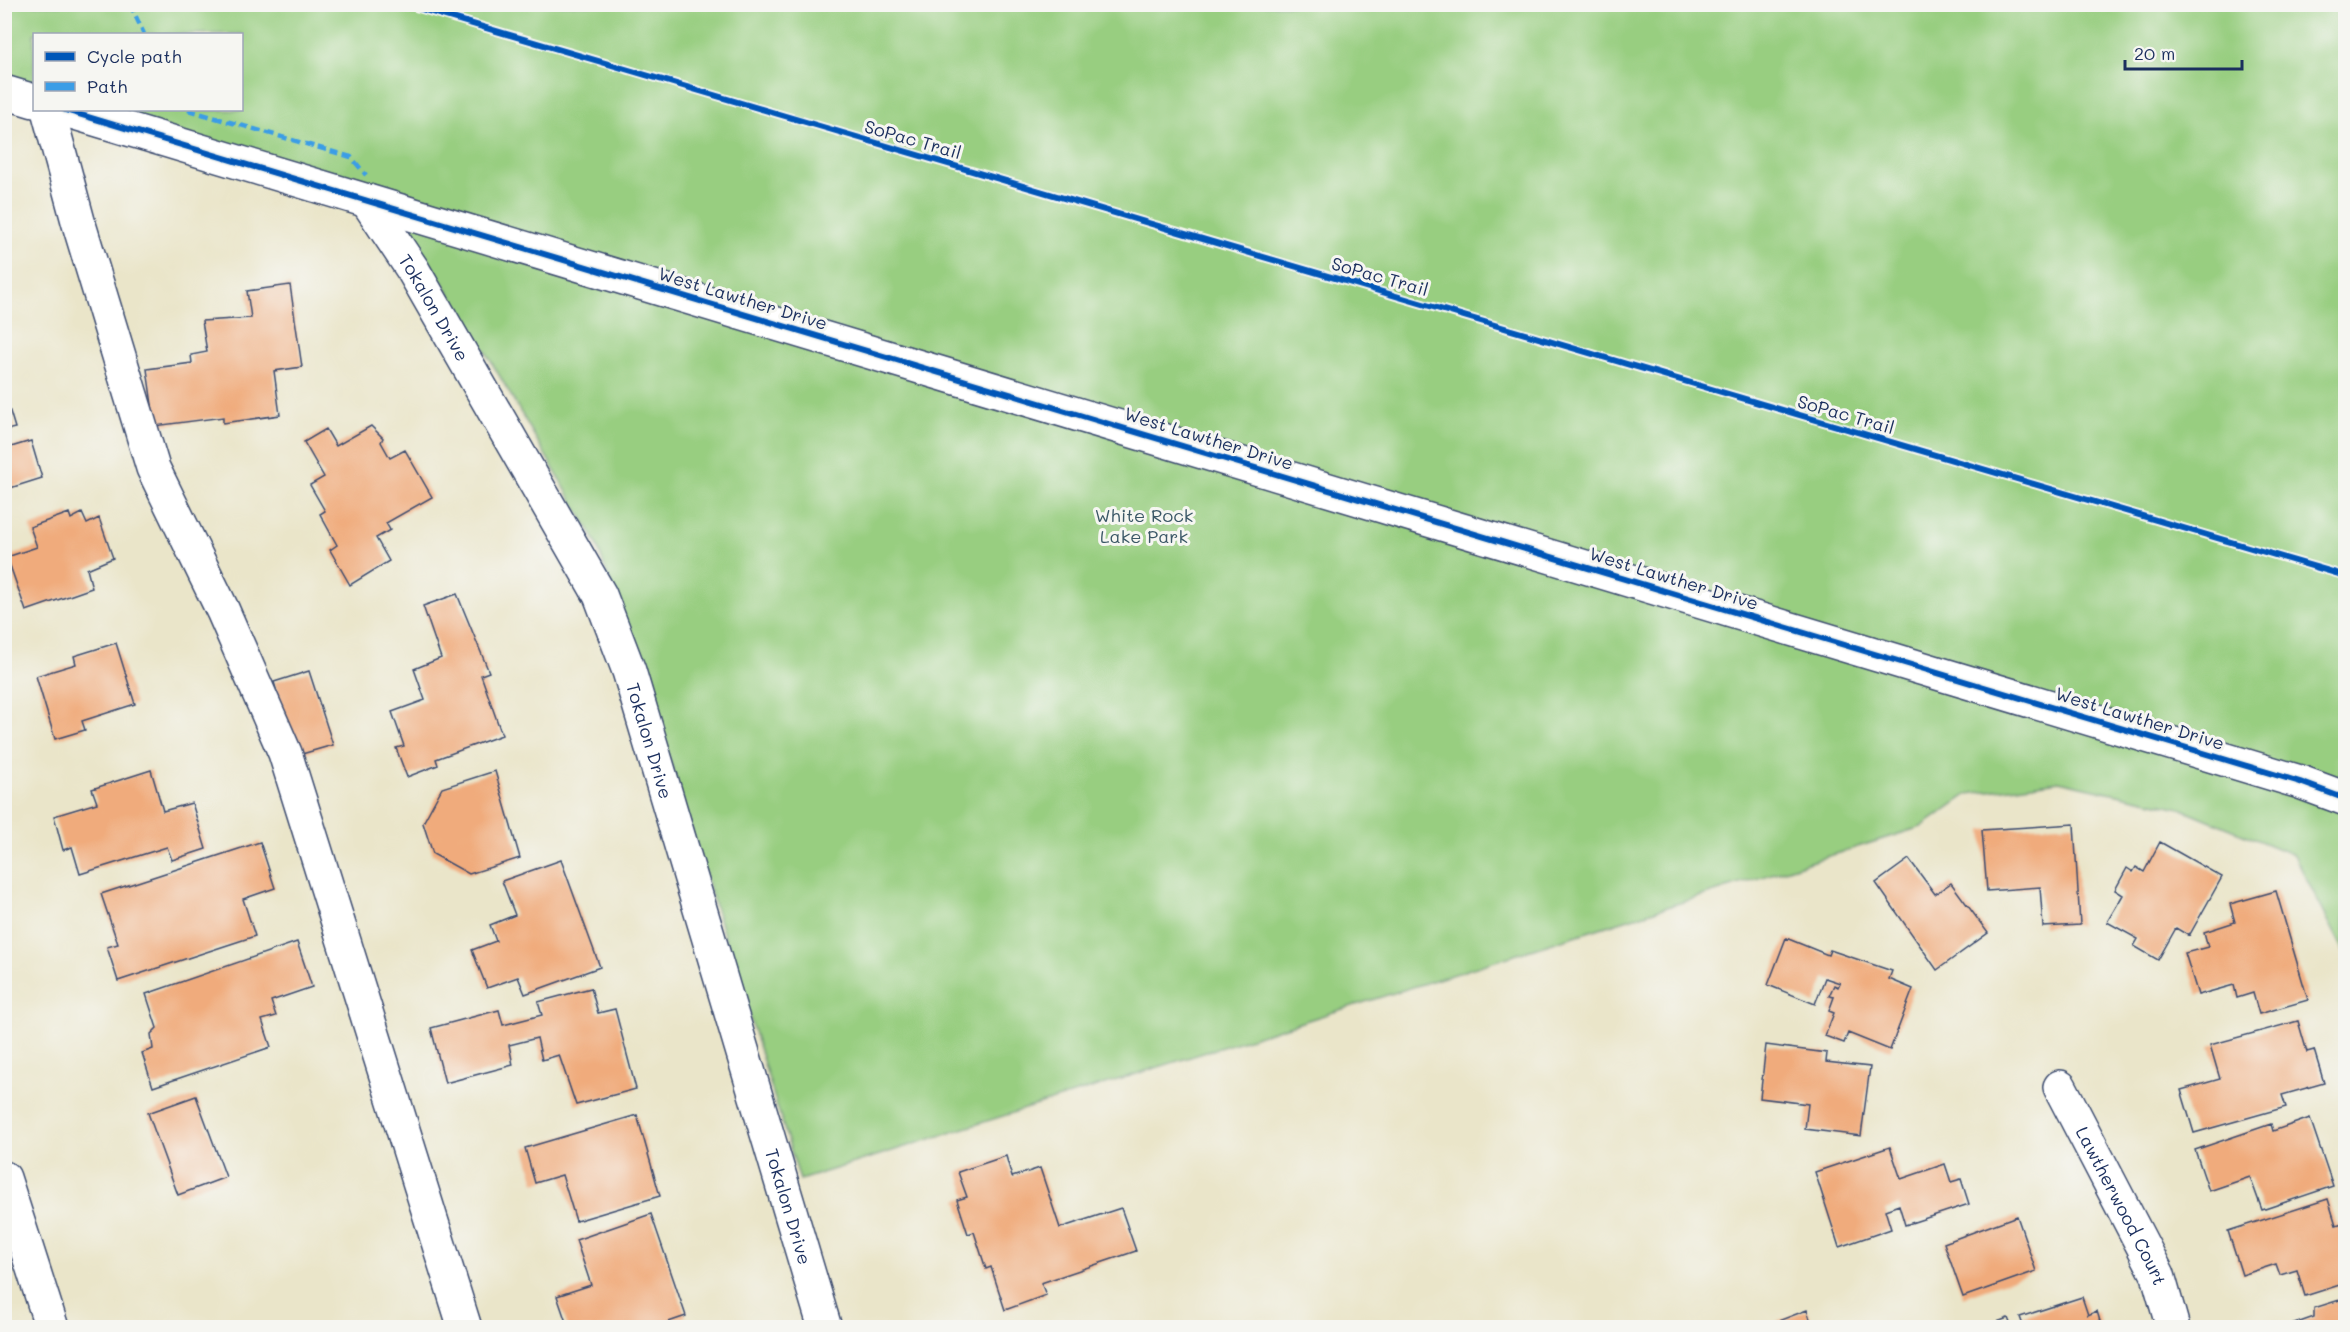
<svg xmlns="http://www.w3.org/2000/svg" width="2350" height="1332" font-family="Mali,sans-serif">
<style>
.green{fill:#98ce80;stroke:#5a7e6f;stroke-width:1.5}
.building{fill:#f0ab7b}
.lines{fill:none;stroke-linecap:round;stroke-linejoin:round}
.minor-casing{stroke:#3a4a6e;stroke-width:36}
.minor{stroke:#fff;stroke-width:33}
.quiet{stroke:#3b9de6;stroke-width:4.5;stroke-dasharray:9 4.5;stroke-linecap:butt}
.cycleway-casing{stroke:#f6f6f2;stroke-width:10}
.cycleway{stroke:#0057b8;stroke-width:6}
.labels{text-anchor:middle;dominant-baseline:central;stroke-width:6;stroke-linejoin:round;paint-order:stroke}
.street-label{font-size:18px;fill:#1b2f5e;stroke:#f6f6f2}
.park-label{font-size:18px;fill:#3a5766;stroke:#f6f6f2}
</style>
<rect width="100%" height="100%" fill="#f6f6f2"/>
<filter id="ink" filterUnits="userSpaceOnUse"><feTurbulence type="fractalNoise" baseFrequency=".0167" numOctaves="2"/><feDisplacementMap in="SourceGraphic" scale="12" xChannelSelector="R" yChannelSelector="G"/><feConvolveMatrix kernelMatrix="1 2 1 2 8 2 1 2 1" color-interpolation-filters="sRGB"/></filter>
<filter id="wash" filterUnits="userSpaceOnUse"><feTurbulence type="fractalNoise" baseFrequency=".008" numOctaves="4" result="noise"/><feDisplacementMap in="SourceGraphic" scale="24" xChannelSelector="R" yChannelSelector="G"/><feGaussianBlur stdDeviation="1.35" result="paint"/><feColorMatrix in="noise" values="0 0 0 0 0 0 0 0 0 0 0 0 0 0 0 0 0 1.4 0 .05"/><feComposite in="paint" operator="in"/></filter>
<g filter="url(#wash)">
<rect width="100%" height="100%" fill="#eae5c9"/>
<!-- green -->
<path class="green" d="M4,5H2345V953L2294,855L2180,808L2059,781L1968,794L1921,827L800,1180L651,700L596,542L470,325L388,200L111,110H242V34H34V86L5,76Z"/>
<g id="blocks">
<!-- building -->
<path class="building" d="M290,285L302,367L274,371L280,415L223,423V417L155,426L147,369L192,363L191,355L207,352L202,321L251,318L247,291Z
M5,395L15,428L6,430L11,447L31,441L42,478L4,490Z
M371,426L383,438L381,442L390,458L405,450L432,497L386,523L390,530L376,538L389,561L350,585L330,550L337,545L320,514L325,511L310,485L324,477L304,442L326,429L336,446Z
M69,513L71,519L82,513L87,524L99,518L113,558L87,569L92,588L26,611L7,557L37,547L30,527Z
M457,594L489,672L481,675L502,735L436,759L438,765L407,777L396,748L404,746L392,712L425,700L414,669L441,658L423,606Z
M116,643L135,704L82,721L85,730L55,739L36,676L76,664L74,656Z
M309,671L333,745L295,756L274,682Z
M151,770L163,811L192,803L206,849L172,860L167,847L80,874L72,847L63,850L54,816L97,803L92,789Z
M495,771L520,858L469,874L433,854L423,823L442,788Z
M2074,824L2080,925L2043,927L2040,887L1987,891L1982,830Z
M260,842L275,888L243,899L255,936L118,981L107,947L118,944L101,894Z
M2160,842L2222,877L2189,936L2176,928L2158,960L2134,946L2138,939L2107,922L2123,895L2115,890L2127,868L2133,872L2136,867L2144,872Z
M1909,859L1935,894L1951,883L1988,933L1937,970L1876,883Z
M561,860L600,967L525,994L518,977L487,988L472,950L496,941L490,925L515,915L502,881Z
M2276,891L2308,1000L2259,1014L2253,993L2237,998L2234,985L2198,995L2185,953L2208,947L2204,932L2235,922L2230,904Z
M1786,938L1828,955L1830,950L1892,971L1889,979L1913,989L1890,1050L1848,1033L1844,1043L1825,1036L1834,1013L1829,1011L1834,997L1829,996L1834,985L1838,987L1840,983L1825,978L1815,1004L1768,985Z
M297,942L312,987L271,1001L276,1016L262,1020L271,1047L153,1087L142,1053L153,1049L151,1034L157,1028L146,994Z
M591,988L598,1013L615,1009L636,1089L576,1105L559,1055L542,1060L537,1038L509,1045L513,1065L445,1083L431,1028L499,1010L503,1025L542,1015L538,1002Z
M2298,1021L2307,1052L2314,1050L2324,1083L2282,1095L2286,1107L2194,1133L2181,1090L2220,1079L2210,1045Z
M1766,1045L1827,1053L1826,1062L1870,1067L1861,1136L1805,1129L1808,1104L1760,1098Z
M196,1096L226,1177L178,1195L148,1113Z
M637,1115L660,1196L576,1221L562,1175L535,1183L525,1148Z
M2310,1118L2333,1186L2262,1210L2250,1177L2209,1191L2195,1150L2271,1124L2273,1131Z
M1890,1147L1901,1179L1945,1164L1951,1182L1961,1179L1969,1204L1905,1225L1899,1205L1885,1210L1891,1229L1839,1247L1815,1172Z
M1006,1156L1012,1177L1040,1168L1060,1228L1121,1208L1136,1251L1041,1283L1046,1295L1005,1310L991,1267L986,1269L974,1232L968,1234L957,1200L967,1197L958,1172Z
M2328,1199L2336,1225L2346,1222V1283L2305,1296L2297,1270L2280,1275L2276,1264L2242,1275L2228,1231Z
M651,1214L686,1316L651,1328H568L557,1296L591,1285L576,1240Z
M2017,1216L2036,1271L1963,1297L1944,1243Z
M2082,1297L2088,1315L2097,1311L2102,1328H2024L2020,1317Z
M2346,1298V1328H2283L2314,1317V1308Z
M1807,1310L1812,1325L1804,1328H1760Z
M2008,1318L2012,1328H1983V1327Z"/>
</g>
</g>
<g filter="url(#ink)">
<use href="#blocks" fill-opacity="0" stroke="#3a4a6e" stroke-width="1.5"/>
<g class="lines">
<defs>
<g id="minor">
<path d="M4,92L34,101"/>
<path d="M48,110L78,221L153,468L223,611L285,753L465,1328"/>
<path d="M65,110L2300,782L2346,799"/>
<path id="s1" d="M367,201L413,270L600,595L629,671L825,1328"/>
<path id="s2" d="M2060,1087L2158,1275L2173,1328"/>
<path d="M4,1178L52,1328"/>
</g>
</defs>
<!-- minor casing -->
<use href="#minor" class="minor-casing"/>
<!-- minor -->
<use href="#minor" class="minor"/>
<!-- quiet -->
<path class="quiet" d="M130,4L144,34
M188,110L351,157L366,175"/>
<defs>
<path id="cycleway" d="M405,4L2346,576
M65,110L2300,782L2346,799"/>
</defs>
<!-- cycleway casing -->
<use href="#cycleway" class="cycleway-casing"/>
<!-- cycleway -->
<use href="#cycleway" class="cycleway"/>
</g>
</g>
<g class="labels">
<!-- street labels -->
<g class="street-label">
<text transform="translate(913 139) rotate(16)">SoPac Trail</text>
<text transform="translate(1380 276) rotate(16)">SoPac Trail</text>
<text transform="translate(743 298) rotate(17)">West Lawther Drive</text>
<text stroke="none"><textPath href="#s1" startOffset="126">Tokalon Drive</textPath></text>
<text transform="translate(1846 414) rotate(16)">SoPac Trail</text>
<text transform="translate(1209 438) rotate(17)">West Lawther Drive</text>
<text transform="translate(1674 578) rotate(17)">West Lawther Drive</text>
<text transform="translate(2140 718) rotate(17)">West Lawther Drive</text>
<text stroke="none"><textPath href="#s1" startOffset="612">Tokalon Drive</textPath></text>
<text stroke="none"><textPath href="#s2" startOffset="134">Lawtherwood Court</textPath></text>
<text stroke="none"><textPath href="#s1" startOffset="1098">Tokalon Drive</textPath></text>
</g>
<!-- park labels -->
<g class="park-label">
<text x="1144" y="515">White Rock<tspan x="1144" dy="21">Lake Park</tspan></text>
</g>
</g>
<!-- margin -->
<rect width="2350" height="1332" fill="none" stroke="#f6f6f2" stroke-width="24"/>
<!-- legend -->
<rect x="33" y="33" width="210" height="78" fill="#f6f6f2" stroke="#9ea6b7" stroke-width="1.5"/>
<rect x="45" y="52" width="30" height="9" fill="#0057b8" stroke="#9ea6b7" stroke-width="1.5"/>
<text x="87" y="63" font-size="18" fill="#1b2f5e">Cycle path</text>
<rect x="45" y="82" width="30" height="9" fill="#3b9de6" stroke="#9ea6b7" stroke-width="1.5"/>
<text x="87" y="93" font-size="18" fill="#1b2f5e">Path</text>
<!-- scale -->
<path d="M2125 60v9h117v-9" fill="none" stroke="#1b2f5e" stroke-width="3"/>
<text x="2134" y="60" font-size="18" fill="#1b2f5e" stroke="#f6f6f2" stroke-width="4.5" paint-order="stroke">20 m</text>
</svg>
